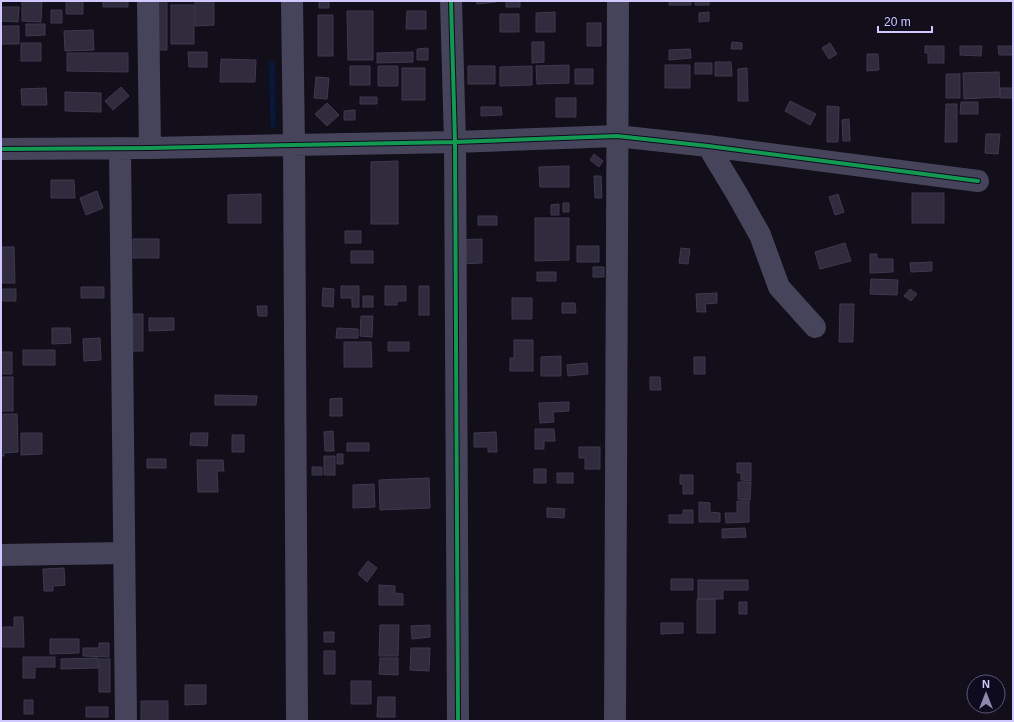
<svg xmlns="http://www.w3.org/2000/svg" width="1014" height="722" font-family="Helvetica,sans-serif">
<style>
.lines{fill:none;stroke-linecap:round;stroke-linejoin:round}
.stream{stroke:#081839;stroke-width:5.5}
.building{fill:#302c3d;stroke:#3d3950}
.minor{stroke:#45445b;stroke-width:22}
.cycleway-casing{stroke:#0f0b1f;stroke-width:6}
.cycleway{stroke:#139951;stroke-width:4}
</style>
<rect width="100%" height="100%" fill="#120f1a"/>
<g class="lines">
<!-- stream -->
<path class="stream" d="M272,64L273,125"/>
</g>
<!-- building -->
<path class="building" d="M22,1H42L41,22L22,21Z
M66,1H83V14H66Z
M103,1H128V7H103Z
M155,1H167V50H156Z
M195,1H214V25L195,26Z
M319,1H329V8H319Z
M476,1H495L496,2L477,4Z
M506,1H520V7H506Z
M669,1H691V5H669Z
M695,1H709V5H695Z
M171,5H194V44H171Z
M1,7H19L18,22L1,21Z
M51,10H62V23H51Z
M347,11H373V60H348Z
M407,11H426V29H406Z
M555,12V32H536V13Z
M709,12V21L699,22V13Z
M500,14H519V32H500Z
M318,15H333V56H318Z
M587,23H601V46H587Z
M26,24H45V35L26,36Z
M1,26H19V44H1Z
M93,30L94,50L65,51L64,31Z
M532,42H544V62L532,63Z
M732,42L742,43V49H731Z
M21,43H41V61H21Z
M830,43L837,54L829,59L822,48Z
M925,46H944V63H928V53H925Z
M960,46H982L981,56L960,55Z
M998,46H1013V55H999Z
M428,48V60H417V49Z
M690,49L691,58L669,60V50Z
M188,52H207V67H189Z
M413,52V62L377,63V53Z
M67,53H128V72L67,71Z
M867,54H878L879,70L867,71Z
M221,59L256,60L255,82H220Z
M715,62H731L732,76H715Z
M695,63H712V74H695Z
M569,65V83L537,84L536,66Z
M665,65H690V88H665Z
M350,66H370V85H350Z
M378,66H398V86H378Z
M468,66H495V84H468Z
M532,66V85L500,86V67Z
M402,68H425V100H402Z
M747,68L748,101H738V69Z
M575,69H593V84H575Z
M999,72L1000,97L964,99L963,73Z
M946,74H960V98H946Z
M316,77L329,78L327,99L314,98Z
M121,87L129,96L113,110L105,101Z
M46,88L47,105H22L21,89Z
M1000,88H1013V98H1000Z
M65,92L101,93V112L65,111Z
M360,97H377V104H360Z
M556,98H576V117H556Z
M790,101L816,114L810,125L785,111Z
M961,102H978V114H960Z
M327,103L339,115L327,126L315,114Z
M946,104H957V142H945Z
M827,106L839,107L838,142H827Z
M481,107H501L502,115L481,116Z
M355,110V120H344V111Z
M849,119L850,141H843L842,120Z
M986,134H1000L998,154L985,153Z
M594,154L603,161L599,167L590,160Z
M398,161V224H371V162Z
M569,166V187H540L539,167Z
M594,176H601L602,198H595Z
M51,180H74L75,198H51Z
M97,191L103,208L86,215L80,198Z
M912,193H944V223H912Z
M261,194V223H228V195Z
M838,194L844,212L835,215L829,197Z
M563,203H569V212H563Z
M559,204V215H551V205Z
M478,216H497V225H478Z
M535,218H569V260L535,261Z
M345,231H361V243H345Z
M133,239H159V258H133Z
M482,239V263L459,264V240Z
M845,243L851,261L820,269L815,252Z
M577,246H599V262H577Z
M2,247H14L15,283H2Z
M681,248L690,249L688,264L679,263Z
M351,251H373V263H351Z
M870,254H877V259H893V272L870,273Z
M932,262V271L911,272L910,263Z
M593,267H604V277H593Z
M537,272H556V281H537Z
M871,279L898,280L897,295L870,294Z
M341,286H359V307H352V298H341Z
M385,286H406V301H397V305H385Z
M419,286H429V315H419Z
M81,287H104V298H81Z
M323,288L334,289L333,307L322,306Z
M1,289H16V301H1Z
M910,289L917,294L911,301L904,296Z
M717,293V303L705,304L706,312H697L696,294Z
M363,296H373V307H363Z
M512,298H532V319H512Z
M562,303H575L576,313H562Z
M840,304H854L853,342H839Z
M257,306H267V316H258Z
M132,314H143V351H132Z
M361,316H373L372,337L360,336Z
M149,318H174V330L149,331Z
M52,328H70L71,343L52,344Z
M337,328L358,329V338H336Z
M100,338L101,360L84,361L83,339Z
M514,340H533V371H510V358H514Z
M344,342H371L372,367H344Z
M388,342H409V351H388Z
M23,350H55V365H23Z
M1,352H12V374H1Z
M561,356V376H541V357Z
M694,357H705V374H694Z
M587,363L588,374L568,376L567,365Z
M1,377H13V411H1Z
M650,377H660L661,390H650Z
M215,395L257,396L256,405H215Z
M342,398V416H330V399Z
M569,402V411L553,412L554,422L540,423L539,403Z
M3,414H17L18,452L4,453V456H1V417H3Z
M535,429H554L555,441H544V449H535Z
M333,431L334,451H325L324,432Z
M496,432L497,452H488V447H474V433Z
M21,433H42V454L21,455Z
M191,433H208L207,446L190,445Z
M232,435H244V452H232Z
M347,443H369V451H347Z
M579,447H600V469H585V458H579Z
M337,454H343V464H337Z
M324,456H335V475H324Z
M147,459H166V468H147Z
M197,460H223L224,471H217L218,492H198Z
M737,463H751V481L741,480V473H737Z
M312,467H322V475H312Z
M534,469H546V483H534Z
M557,473H573V483H557Z
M680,475H693V494H683V484H680Z
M429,478L430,508L380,510L379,480Z
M738,482H751L750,500L738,499Z
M374,484L375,507L353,508V485Z
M737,501H749V522L726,523L725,513H737Z
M699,502L710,503V512L720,513V522H699Z
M547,508L565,509L564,518L547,517Z
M683,510H693V523H669V515H683Z
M745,528L746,537L722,538V529Z
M368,561L377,568L367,582L358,574Z
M64,568L65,585L53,586V591H44L43,569Z
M671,579H693V590H671Z
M698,580H748V590H723V599H698Z
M379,585L395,586V593L403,594V605H379Z
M697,599H715V633H697Z
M739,602H747V614H739Z
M14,617H23L24,647H1V627H14Z
M661,623H683V633L661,634Z
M380,625H399L398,656H379Z
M430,625V637L412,639L411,626Z
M324,632H334V642H324Z
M50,639H79V653L50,654Z
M99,643H109V657L83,656V648H99Z
M411,648H430L429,671L410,670Z
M324,651H335V674H324Z
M23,657H55V667H35V678H23Z
M98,658V668L61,669V659Z
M380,658H398V675L379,674Z
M99,659H110V692H99Z
M351,681H371V704H351Z
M185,685H206V704L185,705Z
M378,697H395V717H377Z
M24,700H33V714H24Z
M141,701H168V721H141Z
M86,707H108V717H86Z"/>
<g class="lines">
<!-- minor -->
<path class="minor" d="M148,1L150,148
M292,1L294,145L297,721
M451,1L455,142L458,721
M708,146L737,194L760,235L779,287L815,327
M120,148L126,721
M1,149L150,148L294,145L455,142L617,136L708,146L978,181
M1,555L124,553
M615,721L618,1"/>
<defs>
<path id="cycleway" d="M451,1L455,142L458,721
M1,149L150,148L294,145L455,142L617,136L708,146L978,181"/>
</defs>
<!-- cycleway casing -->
<use href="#cycleway" class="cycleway-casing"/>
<!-- cycleway -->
<use href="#cycleway" class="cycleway"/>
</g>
<!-- border -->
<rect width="1014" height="722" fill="none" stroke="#d0c9ff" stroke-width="4"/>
<!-- north arrow -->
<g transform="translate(986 694)"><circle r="19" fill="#0f0b1f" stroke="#5c5779"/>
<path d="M0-3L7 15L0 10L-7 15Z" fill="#8e88af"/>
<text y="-6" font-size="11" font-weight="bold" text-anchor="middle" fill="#d0c9ff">N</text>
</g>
<!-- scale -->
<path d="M878 26v6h54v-6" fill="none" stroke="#d0c9ff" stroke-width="2"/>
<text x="884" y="26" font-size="12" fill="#d0c9ff" stroke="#0f0b1f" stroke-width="3" paint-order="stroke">20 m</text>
</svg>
